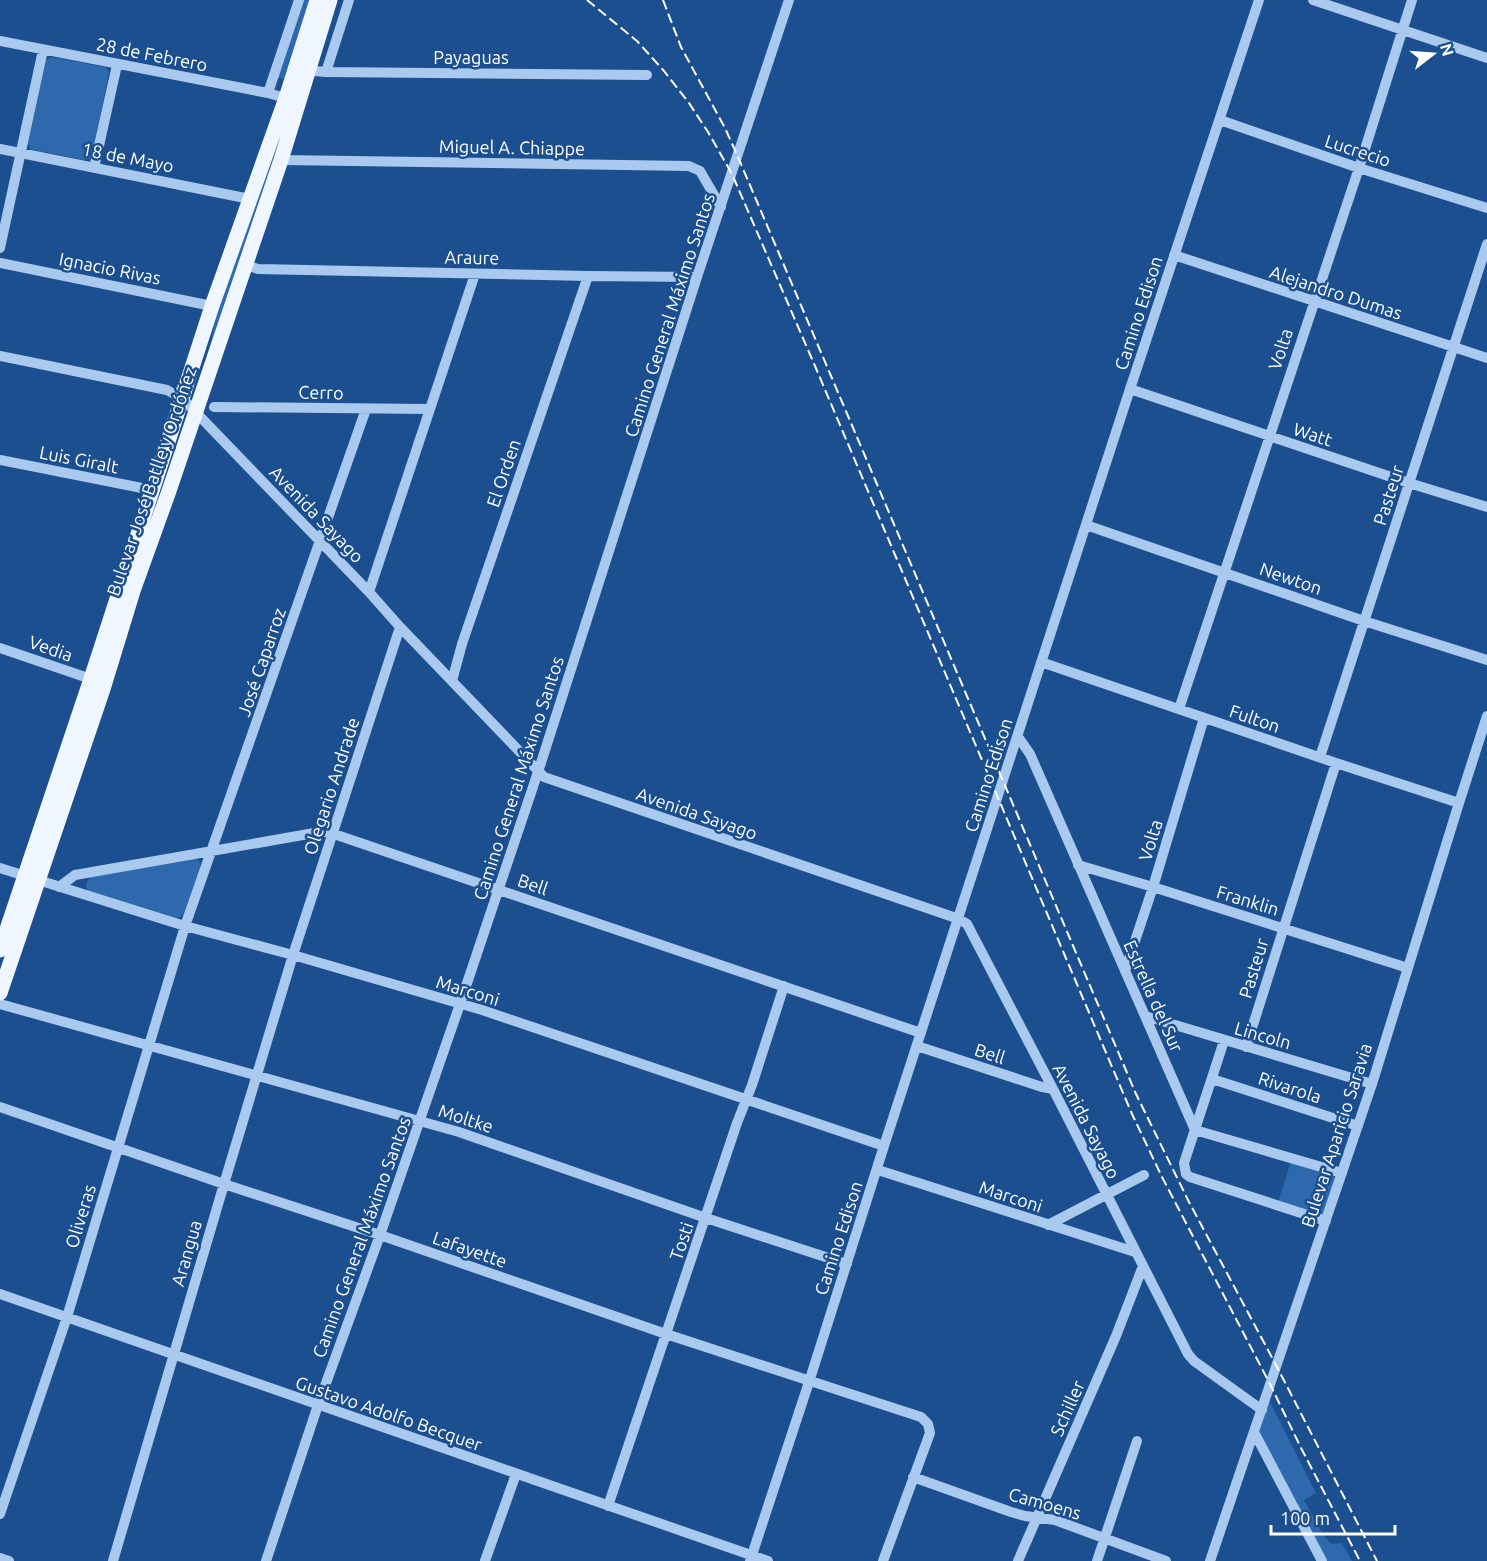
<svg xmlns="http://www.w3.org/2000/svg" width="1487" height="1561" font-family="Ubuntu,sans-serif">
<style>
.green{fill:#2e69ad}
.lines{fill:none;stroke-linecap:round;stroke-linejoin:round}
.minor{stroke:#a9c9ee;stroke-width:10}
.major{stroke:#f0f6ff;stroke-width:15}
.rail{stroke:#fff;stroke-width:2;stroke-dasharray:10 4.5;stroke-linecap:butt}
.labels{text-anchor:middle;dominant-baseline:central;stroke-width:5;stroke-linejoin:round;paint-order:stroke}
.street-label{font-size:18px;fill:#fff;stroke:#1b4f8f}
</style>
<rect width="100%" height="100%" fill="#1b4f8f"/>
<!-- green -->
<path class="green" d="M303,0H308L309,2L284,79L277,78Z
M51,57L105,67L109,72L93,155L90,159L84,160L34,150L30,149L28,142L46,60Z
M279,131L275,158L210,349L215,319Z
M196,858L200,862V868L183,915L178,918L87,890C86,884 86,881 91,877Z
M1291,1161L1334,1175L1335,1178L1322,1216L1278,1202Z
M1269,1400L1316,1493L1304,1500L1324,1536L1331,1544L1342,1543L1352,1561H1325L1259,1434Z"/>
<g class="lines">
<!-- minor -->
<path class="minor" d="M1313,0L1487,58
M0,41L268,93L292,100
M302,70L326,72L647,75
M326,72L349,0
M268,93L299,0
M1220,120L1359,168L1487,208
M0,149L250,199
M281,160L689,166L700,171L721,207
M94,168L117,65
M0,248L43,50
M1174,255L1487,358
M0,263L212,306
M246,265L258,269L588,276L697,277
M0,356L167,390L183,399L369,592L400,627L544,777L959,919L967,924L1053,1089L1188,1354L1194,1361L1262,1410
M1130,389L1409,483L1487,507
M214,407L429,409
M0,460L152,490
M1086,525L1364,621L1487,660
M369,592L475,274
M0,648L91,679
M1041,662L1336,763L1459,803
M452,681L462,644L588,276
M1179,709L1359,168L1412,0
M1018,737L1030,754L1195,1130L1342,1173
M1320,757L1487,244
M1078,865L1153,887L1408,968
M0,868L185,926L293,955L482,1010L884,1146
M59,887L75,875L320,832H328L921,1033
M1125,971L1153,887L1204,718
M0,1004L459,1132L706,1218L847,1264
M1145,1016L1372,1084
M1224,1041L1184,1163L1186,1174L1190,1177L1326,1221
M917,1046L1042,1087L1053,1089
M1246,1047L1336,763
M1212,1079L1358,1126
M0,1107L224,1184L380,1235L666,1334L921,1417L928,1424L930,1433L883,1561
M878,1170L1135,1252
M1048,1225L1144,1175
M0,1294L768,1561
M1254,1432L1322,1561
M913,1477L1011,1512L1025,1516L1055,1520L1166,1561
M608,1506L737,1123L752,1085L784,986
M0,1514L67,1317L185,926L366,409
M0,1558L9,1561
M113,1561L224,1184L293,955L400,627
M266,1561L318,1405L380,1235L460,1004L538,772L697,277L789,0
M485,1561L516,1474
M750,1561L809,1382L884,1146L1130,389L1259,0
M1018,1561L1116,1336L1143,1266
M1097,1561L1137,1441
M1210,1561L1372,1084L1459,803L1487,716"/>
<!-- major -->
<path class="major" d="M0,950L91,679L212,306L286,98L317,0
M0,993L103,689L133,591L169,491L281,160L330,0"/>
<!-- rail -->
<path class="rail" d="M587,0L637,41L664,71L689,103L708,132L732,174L815,366L1132,1114L1162,1177L1270,1384L1301,1448L1360,1561
M663,0L681,47L725,128L738,157L1136,1094L1189,1202L1276,1365L1377,1561"/>
</g>
<g class="labels">
<!-- street labels -->
<g class="street-label">
<text transform="translate(152 54) rotate(11)">28 de Febrero</text>
<text x="471" y="57">Payaguas</text>
<text transform="translate(512 147) rotate(1)">Miguel A. Chiappe</text>
<text transform="translate(1358 150) rotate(18)">Lucrecio</text>
<text transform="translate(128 157) rotate(11)">18 de Mayo</text>
<text transform="translate(472 257) rotate(1)">Araure</text>
<text transform="translate(110 268) rotate(11)">Ignacio Rivas</text>
<text transform="translate(1336 292) rotate(18)">Alejandro Dumas</text>
<text transform="translate(1138 313) rotate(-72)">Camino Edison</text>
<text transform="translate(669 315) rotate(-72)">Camino General Máximo Santos</text>
<text transform="translate(1280 349) rotate(-72)">Volta</text>
<text transform="translate(321 392) rotate(1)">Cerro</text>
<text transform="translate(1313 434) rotate(18)">Watt</text>
<text transform="translate(79 459) rotate(11)">Luis Giralt</text>
<text transform="translate(503 473) rotate(-71)">El Orden</text>
<text transform="translate(151 481) rotate(-71)">Bulevar José Batlle y Ordóñez</text>
<text transform="translate(1388 495) rotate(-72)">Pasteur</text>
<text transform="translate(317 514) rotate(46)">Avenida Sayago</text>
<text transform="translate(1291 578) rotate(19)">Newton</text>
<text transform="translate(51 648) rotate(19)">Vedia</text>
<text transform="translate(261 662) rotate(-71)">José Caparroz</text>
<text transform="translate(1255 718) rotate(19)">Fulton</text>
<text transform="translate(988 775) rotate(-72)">Camino Edison</text>
<text transform="translate(518 778) rotate(-72)">Camino General Máximo Santos</text>
<text transform="translate(331 786) rotate(-72)">Olegario Andrade</text>
<text transform="translate(697 813) rotate(19)">Avenida Sayago</text>
<text transform="translate(1150 840) rotate(-73)">Volta</text>
<text transform="translate(533 884) rotate(19)">Bell</text>
<text transform="translate(1248 900) rotate(17)">Franklin</text>
<text transform="translate(1253 968) rotate(-73)">Pasteur</text>
<text transform="translate(468 990) rotate(17)">Marconi</text>
<text transform="translate(1154 996) rotate(66)">Estrella del Sur</text>
<text transform="translate(1263 1035) rotate(16)">Lincoln</text>
<text transform="translate(990 1053) rotate(18)">Bell</text>
<text transform="translate(1290 1087) rotate(18)">Rivarola</text>
<text transform="translate(466 1118) rotate(18)">Moltke</text>
<text transform="translate(1087 1121) rotate(63)">Avenida Sayago</text>
<text transform="translate(1336 1135) rotate(-72)">Bulevar Aparicio Saravia</text>
<text transform="translate(1011 1196) rotate(18)">Marconi</text>
<text transform="translate(80 1216) rotate(-73)">Oliveras</text>
<text transform="translate(361 1237) rotate(-70)">Camino General Máximo Santos</text>
<text transform="translate(838 1238) rotate(-72)">Camino Edison</text>
<text transform="translate(681 1241) rotate(-71)">Tosti</text>
<text transform="translate(470 1249) rotate(19)">Lafayette</text>
<text transform="translate(186 1253) rotate(-74)">Arangua</text>
<text transform="translate(1067 1408) rotate(-66)">Schiller</text>
<text transform="translate(389 1413) rotate(19)">Gustavo Adolfo Becquer</text>
<text transform="translate(1045 1503) rotate(16)">Camoens</text>
</g>
</g>
<!-- north arrow -->
<g transform="translate(1433 54) rotate(73)" stroke="#1b4f8f" stroke-width="4.5" paint-order="stroke">
<path d="M0-4.5L10 22L0 15L-10 22Z" fill="#ffffff"/>
<text y="-9" font-size="16" font-weight="bold" text-anchor="middle" fill="#ffffff">N</text>
</g>
<!-- scale -->
<path d="M1271 1525v9h124v-9" fill="none" stroke="#ffffff" stroke-width="3"/>
<text x="1280" y="1525" font-size="18" fill="#ffffff" stroke="#1b4f8f" stroke-width="4.5" paint-order="stroke">100 m</text>
</svg>
